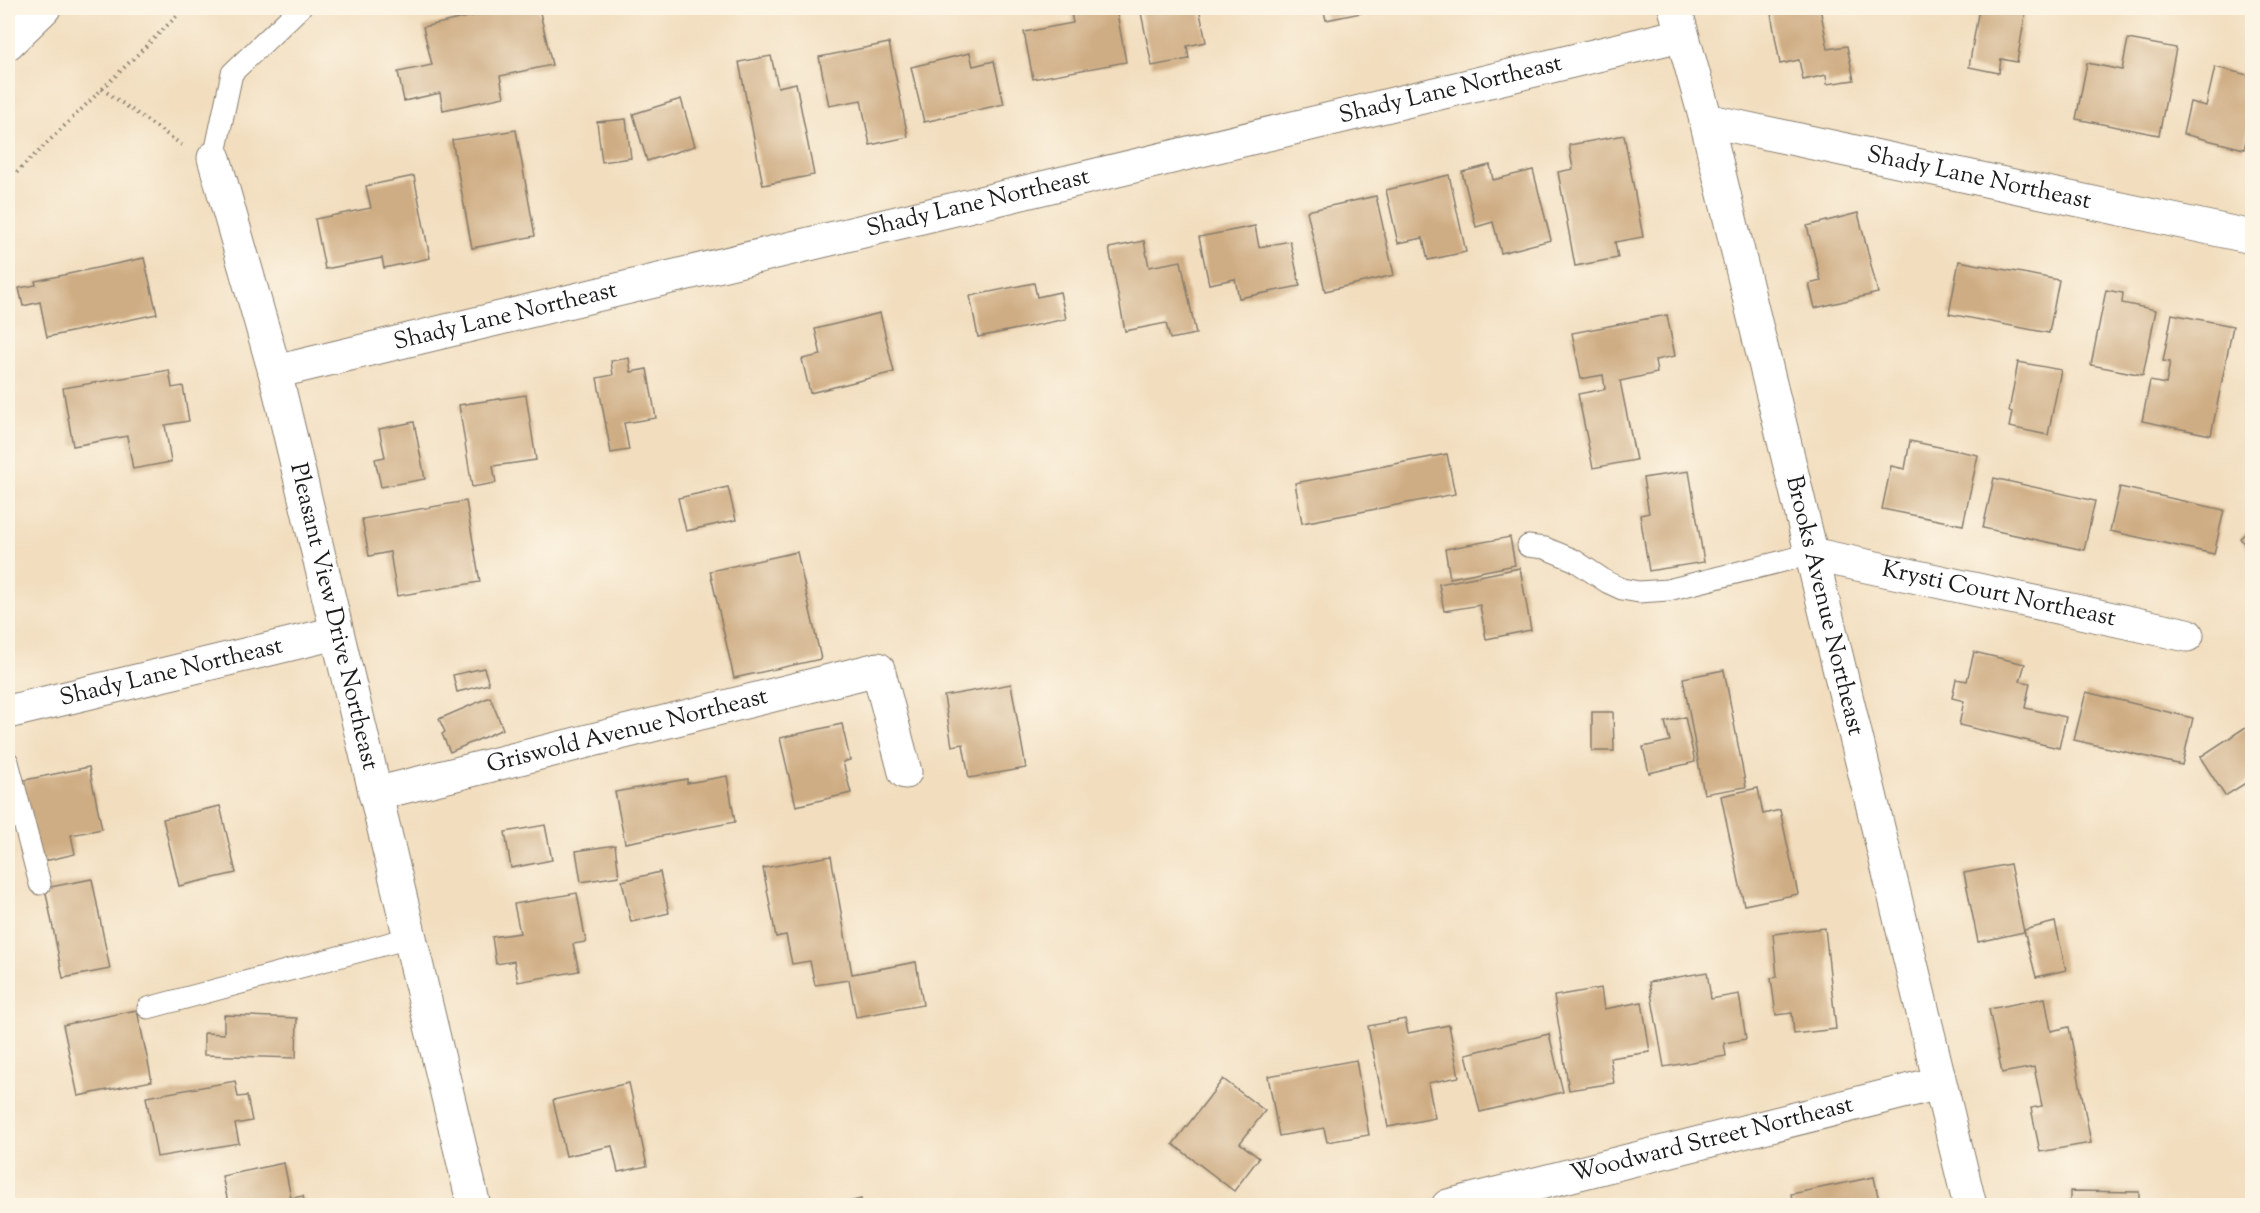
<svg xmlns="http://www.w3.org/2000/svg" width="2260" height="1213" font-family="'Sorts Mill Goudy',serif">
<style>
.building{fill:#cfad84}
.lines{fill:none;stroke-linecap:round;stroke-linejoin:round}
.service-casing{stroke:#877d6e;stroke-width:23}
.minor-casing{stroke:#877d6e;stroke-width:35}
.trunk-casing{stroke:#877d6e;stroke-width:35}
.path{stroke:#877d6e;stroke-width:4;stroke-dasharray:1.5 4.5;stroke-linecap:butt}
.service{stroke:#fff;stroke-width:21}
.minor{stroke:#fff;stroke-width:33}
.trunk{stroke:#fff;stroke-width:33}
.labels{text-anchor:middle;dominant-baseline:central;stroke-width:5;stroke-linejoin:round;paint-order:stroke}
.street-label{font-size:24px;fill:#1c1c1c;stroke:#fcf5e5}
</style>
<rect width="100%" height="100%" fill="#fcf5e5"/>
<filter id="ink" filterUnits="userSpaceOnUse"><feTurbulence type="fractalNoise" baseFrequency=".0167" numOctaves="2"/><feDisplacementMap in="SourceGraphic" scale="12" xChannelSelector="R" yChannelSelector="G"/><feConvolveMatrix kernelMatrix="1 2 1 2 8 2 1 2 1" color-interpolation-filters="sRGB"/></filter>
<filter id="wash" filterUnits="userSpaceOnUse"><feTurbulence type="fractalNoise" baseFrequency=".008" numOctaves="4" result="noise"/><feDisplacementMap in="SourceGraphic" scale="24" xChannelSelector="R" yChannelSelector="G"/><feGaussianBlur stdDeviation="1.35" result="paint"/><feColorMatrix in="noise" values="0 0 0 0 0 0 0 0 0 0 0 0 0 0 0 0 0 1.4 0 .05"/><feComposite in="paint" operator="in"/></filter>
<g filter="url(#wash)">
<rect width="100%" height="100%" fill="#f2debf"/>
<g id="blocks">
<!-- building -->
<path class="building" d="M508,8H539L552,65L500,76L504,97L443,110L440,93L404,101L398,72L432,65L423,27Z
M1070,8H1116L1126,62L1033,79L1024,32L1073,23Z
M1140,8H1199L1206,42L1187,46L1189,59L1152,66Z
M1323,8H1360L1361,13L1326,20Z
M1770,8H1820L1828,49L1847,46L1854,80L1827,84L1826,75L1803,80L1799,60L1780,64Z
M1979,8H2012L2026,10L2017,62L2001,59L1999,73L1969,67Z
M2128,39L2176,48L2159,135L2076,119L2087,63L2122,70Z
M889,43L908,137L870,145L861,100L829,106L819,57Z
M970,53L973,66L994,61L1004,104L924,122L911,67Z
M771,56L778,87L796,83L814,175L763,185L739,62Z
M2215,67L2252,76V115L2244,149L2183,134L2190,102L2206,106Z
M681,99L695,146L647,161L633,114Z
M626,119L631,158L602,162L597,122Z
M516,130L535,236L472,248L452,140Z
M1624,135L1643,237L1615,242L1618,258L1575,266L1558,172L1573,169L1569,145Z
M1490,165L1493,180L1533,170L1551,240L1501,253L1493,222L1476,227L1462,172Z
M1449,175L1466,252L1428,260L1423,238L1398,243L1386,190Z
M414,176L430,258L384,268L382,258L325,269L315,219L371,208L366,186Z
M1376,196L1394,275L1325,291L1307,211Z
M1858,213L1878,293L1815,308L1809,284L1821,281L1807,226Z
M1255,226L1259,247L1290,241L1300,286L1239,298L1235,279L1209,284L1199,237Z
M1144,241L1149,267L1181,261L1196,334L1170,339L1166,323L1125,331L1109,248Z
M144,258L157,314L47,337L40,302L23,306L19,288L36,285L35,281Z
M1959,261L2059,280L2049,333L1949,314Z
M1034,283L1037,297L1060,292L1066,319L978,337L970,296Z
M2106,290L2123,293L2122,303L2156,310L2143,375L2091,365Z
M880,313L894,372L810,393L802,359L821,355L815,329Z
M2172,314L2233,326L2211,435L2142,421L2150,381L2166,384L2170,362L2163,361Z
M1667,315L1675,356L1655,360L1657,373L1620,381L1636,460L1593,468L1578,394L1605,389L1603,375L1581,379L1572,333Z
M629,358L631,372L647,369L656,418L624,423L629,450L611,453L597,378L613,375L611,361Z
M2018,362L2061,370L2048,435L2009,427L2012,412L2009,411Z
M169,370L172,388L183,386L189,421L165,425L171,462L133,469L127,436L73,446L63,388Z
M526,395L536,460L493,466L496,483L472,487L459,405Z
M414,422L425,479L381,487L375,459L385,457L379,429Z
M1910,441L1978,455L1963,525L1882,509L1891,466L1905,469Z
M1447,454L1455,494L1302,523L1295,483Z
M1689,471L1704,562L1649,571L1640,515L1649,513L1643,478Z
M1994,478L2095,501L2084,550L1983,528Z
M728,487L736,520L686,531L678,498Z
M2120,487L2224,510L2214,554L2110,531Z
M466,501L480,582L397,596L390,552L369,556L362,519Z
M2252,528V554L2240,538Z
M1510,537L1515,565L1450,578L1445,549Z
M797,552L821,659L734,678L710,571Z
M1520,568L1531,630L1486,639L1480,605L1444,611L1439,584Z
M1974,652L2025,664L2020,681L2030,683L2025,708L2066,717L2059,748L1959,725L1964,701L1952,698L1956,679L1967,681Z
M484,668L489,684L457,692L453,675Z
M1724,670L1746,787L1704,794L1683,678Z
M1011,684L1026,768L969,778L963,744L952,746L944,696Z
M2086,692L2193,718L2182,765L2074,740Z
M490,697L503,729L450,752L442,734L445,732L439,719Z
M1592,712H1613L1614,751H1592Z
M1685,717L1695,762L1649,773L1643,747L1670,741L1665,722Z
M2252,723V779L2225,796L2200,757Z
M842,724L850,760L843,762L851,793L796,806L780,738Z
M89,767L102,829L71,835L75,854L36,863L20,781Z
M727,776L735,822L625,843L615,792L687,779V783Z
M1758,788L1763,814L1780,810L1798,894L1744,905L1721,796Z
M220,806L236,873L179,886L163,819Z
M545,825L552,860L511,868L505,832Z
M615,845L619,876L581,882L576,851Z
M831,856L852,974L916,962L923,1005L856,1017L849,980L815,985L810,961L792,964L786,935L776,937L763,868Z
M2010,864L2024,932L1978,942L1964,873Z
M660,872L669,913L631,922L622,881Z
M92,879L110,969L63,978L45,888Z
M577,893L586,942L573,944L579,971L518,982L514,961L496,964L492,937L520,933L514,904Z
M2055,922L2066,970L2036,977L2024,930Z
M1825,928L1836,1029L1794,1034L1792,1013L1776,1015L1771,978L1777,977L1773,934Z
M1707,972L1711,999L1739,994L1746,1039L1724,1043L1726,1056L1664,1067L1649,982Z
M1601,988L1604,1009L1642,1002L1650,1052L1610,1058L1614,1083L1569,1090L1554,996Z
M2045,998L2051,1031L2069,1027L2091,1143L2040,1152L2031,1108L2042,1106L2034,1067L2002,1073L1989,1009Z
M137,1010L152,1081L78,1096L63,1025Z
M224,1015L297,1018L296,1058L204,1055V1033L224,1034Z
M1405,1019L1408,1033L1449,1025L1459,1077L1428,1083L1435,1118L1388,1127L1368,1026Z
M1549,1034L1563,1092L1480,1112L1466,1054Z
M1356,1060L1369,1135L1327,1142L1324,1128L1279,1136L1268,1076Z
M1223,1079L1265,1111L1240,1143L1259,1158L1234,1191L1173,1144Z
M235,1081L238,1097L247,1096L252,1121L235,1124L239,1143L157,1157L146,1097Z
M629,1083L647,1166L618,1172L612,1146L566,1156L553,1100Z
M284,1163L291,1198L303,1196L305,1206H229L222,1176Z
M1874,1177L1880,1206H1793L1791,1194Z
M2070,1191L2139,1192V1206H2070Z
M861,1199L863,1206H836V1205Z"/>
</g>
</g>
<g filter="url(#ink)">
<use href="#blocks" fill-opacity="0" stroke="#877d6e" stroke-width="1.5"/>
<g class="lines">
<defs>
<path id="service" d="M214,158L232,73L300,8
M1528,546L1545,548L1574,560L1607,582L1622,589L1639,592L1668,590L1811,554
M8,762L40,884
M148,1008L409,938"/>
<g id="minor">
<path id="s1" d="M1675,8L1706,120L1970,1206"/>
<path id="s2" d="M1706,120L2252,237"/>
<path id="s3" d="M214,158L275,372L474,1206"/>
<path id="s4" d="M275,372L1681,35"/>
<path id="s5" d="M1811,554L2187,635"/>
<path id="s6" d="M8,712L336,633"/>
<path id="s7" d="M375,794L878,669L905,772"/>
<path id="s8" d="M1448,1206L1939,1083"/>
</g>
<path id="trunk" d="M8,43L44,8"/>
</defs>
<!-- service casing -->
<use href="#service" class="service-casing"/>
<!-- minor casing -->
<use href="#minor" class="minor-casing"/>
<!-- trunk casing -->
<use href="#trunk" class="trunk-casing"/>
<!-- path -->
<path class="path" d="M102,89L182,145
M8,181L185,8"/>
<!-- service -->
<use href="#service" class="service"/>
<!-- minor -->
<use href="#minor" class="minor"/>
<!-- trunk -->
<use href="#trunk" class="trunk"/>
</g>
</g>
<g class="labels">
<!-- street labels -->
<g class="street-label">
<text stroke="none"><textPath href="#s4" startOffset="1209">Shady Lane Northeast</textPath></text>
<text stroke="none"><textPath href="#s2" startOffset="279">Shady Lane Northeast</textPath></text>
<text stroke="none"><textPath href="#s4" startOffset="723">Shady Lane Northeast</textPath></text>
<text stroke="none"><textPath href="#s4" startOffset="237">Shady Lane Northeast</textPath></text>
<text stroke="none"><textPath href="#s5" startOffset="192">Krysti Court Northeast</textPath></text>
<text stroke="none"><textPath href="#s1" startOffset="616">Brooks Avenue Northeast</textPath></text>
<text stroke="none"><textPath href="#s3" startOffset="474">Pleasant View Drive Northeast</textPath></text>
<text stroke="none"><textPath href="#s6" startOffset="168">Shady Lane Northeast</textPath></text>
<text stroke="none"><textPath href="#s7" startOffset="260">Griswold Avenue Northeast</textPath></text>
<text stroke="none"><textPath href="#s8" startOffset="272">Woodward Street Northeast</textPath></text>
</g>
</g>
<!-- margin -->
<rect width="2260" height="1213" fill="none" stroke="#fcf5e5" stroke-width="30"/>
</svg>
